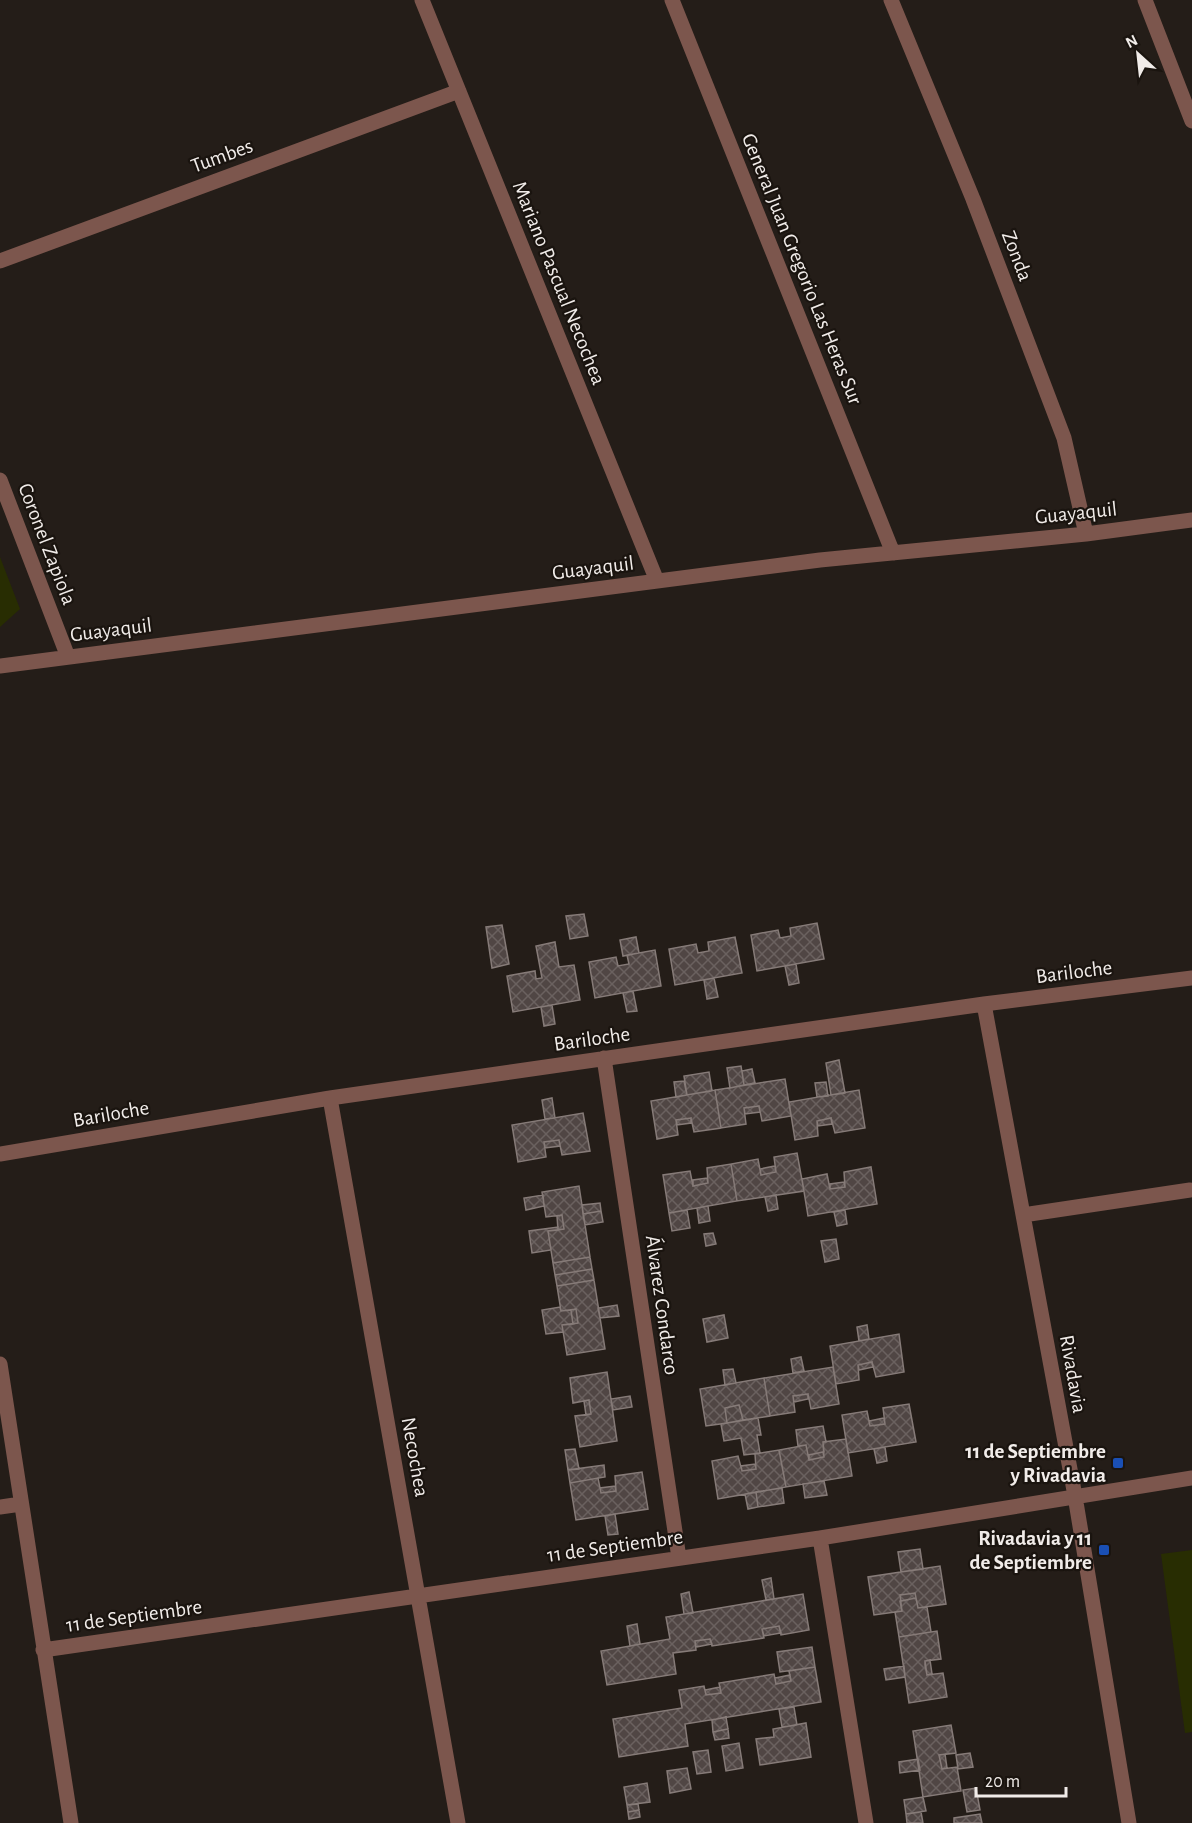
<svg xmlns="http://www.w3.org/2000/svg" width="1192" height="1823" font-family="'Alegreya Sans',sans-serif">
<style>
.green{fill:#282d02}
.building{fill:url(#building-cross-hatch);stroke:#867b78;stroke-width:1.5}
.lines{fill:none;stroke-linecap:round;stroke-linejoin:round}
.minor{stroke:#7c564d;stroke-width:15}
.transit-dot{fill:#1a4fb4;stroke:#1a140f;stroke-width:2}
.labels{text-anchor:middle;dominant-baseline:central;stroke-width:4.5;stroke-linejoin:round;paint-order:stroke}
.street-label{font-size:21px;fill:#f1ece9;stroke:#1a140f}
.poi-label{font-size:21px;font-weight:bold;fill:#f1ece9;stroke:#1a140f;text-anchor:end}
</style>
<defs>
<pattern id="building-cross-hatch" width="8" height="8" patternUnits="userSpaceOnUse" patternTransform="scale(1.5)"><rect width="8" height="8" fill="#504644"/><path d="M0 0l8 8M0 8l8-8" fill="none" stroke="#6a615f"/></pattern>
</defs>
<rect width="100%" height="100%" fill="#241d18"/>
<!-- green -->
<path class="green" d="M0,557L20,609L0,627Z
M1192,1550V1732L1185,1733L1161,1554Z"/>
<!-- building -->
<path class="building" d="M584,914L588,936L570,939L566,916Z
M817,923L824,959L757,971L751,935L778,930L780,938L791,936L790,928Z
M502,925L509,964L492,968L486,927Z
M636,937L639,953L623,956L620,940Z
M735,937L742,973L675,985L669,949L696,944L698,953L709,951L708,942Z
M555,942L559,967L574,965L580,1000L513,1012L507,976L535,971L536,979L542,978L536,946Z
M655,950L661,986L595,998L589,962L616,957L618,966L629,964L627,955Z
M796,964L799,983L789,985L785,966Z
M714,978L718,997L707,999L704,980Z
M633,991L637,1011L627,1012L623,993Z
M552,1005L555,1024L544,1026L541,1007Z
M839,1060L845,1093L831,1095L826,1063Z
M741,1066L744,1085L730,1088L727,1068Z
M752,1069L755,1083L744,1085L742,1071Z
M709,1072L712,1091L687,1095L684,1076Z
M785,1079L791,1116L762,1121L759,1106L744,1108L746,1124L721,1128L715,1090Z
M684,1081L687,1095L676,1097L674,1082Z
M826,1082L828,1096L817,1097L815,1083Z
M715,1090L721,1128L694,1132L691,1118L676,1120L678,1135L657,1139L651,1101Z
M859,1090L865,1128L835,1133L831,1118L817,1121L818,1136L795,1140L789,1102Z
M552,1098L555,1118L545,1119L542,1100Z
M759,1106L760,1112L745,1114L744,1108Z
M583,1113L590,1151L562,1155L559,1140L544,1142L546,1157L518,1162L512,1125Z
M691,1118V1123L677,1125L676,1120Z
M831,1118L832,1124L818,1126L817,1121Z
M559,1140L560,1146L545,1148L544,1142Z
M797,1153L804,1191L737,1201L731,1164L758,1159L761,1175L776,1172L774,1157Z
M731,1164L737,1201L669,1213L663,1175L690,1171L693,1186L708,1183L707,1168Z
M775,1166L776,1172L761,1175L760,1169Z
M871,1167L877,1204L808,1216L802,1179L827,1174L830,1189L845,1187L844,1172Z
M707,1178L708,1183L693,1186V1180Z
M844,1182L845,1187L830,1189V1184Z
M579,1186L590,1257L553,1263L548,1231L564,1229L562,1215L546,1217L542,1192Z
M543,1195L544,1206L526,1210L524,1198Z
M776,1195L778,1209L768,1211L765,1197Z
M600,1203L601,1211L583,1214L582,1205Z
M708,1206L710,1221L699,1223L697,1208Z
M687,1210L690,1228L672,1231L669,1213Z
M845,1210L847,1224L837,1226L834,1212Z
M601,1211L603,1222L585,1225L583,1214Z
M562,1215L564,1229L558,1230L557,1216Z
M558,1227V1230L548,1231L551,1250L532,1253L529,1231Z
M713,1233L716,1244L706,1246L704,1234Z
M836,1239L839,1259L825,1262L821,1241Z
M590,1257L592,1269L555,1275L553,1263Z
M592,1269L594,1280L557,1286L555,1275Z
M594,1280L605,1349L567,1355L562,1325L578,1323L576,1309L561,1311L557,1286Z
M617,1305L619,1316L600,1318L598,1308Z
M560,1307L561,1311L571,1310L573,1324L562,1325L563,1332L546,1334L542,1310Z
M576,1309L578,1323L573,1324L571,1310Z
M724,1315L728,1338L707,1342L703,1319Z
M867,1325L869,1339L859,1341L857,1327Z
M899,1334L904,1372L876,1377L872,1362L858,1365L859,1380L836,1384L830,1346Z
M801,1357L804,1371L793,1373L791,1359Z
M872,1362L873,1367L859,1370L858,1365Z
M833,1367L839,1404L811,1409L808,1394L793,1396L795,1412L770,1416L764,1378Z
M733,1369L736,1383L725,1385L723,1370Z
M607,1372L617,1441L580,1447L575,1416L591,1414L589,1400L573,1403L570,1378Z
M764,1378L770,1416L743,1420L739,1405L725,1408L727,1423L706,1426L700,1389Z
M808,1394V1399L794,1402L793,1396Z
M630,1396L632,1407L613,1410L611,1399Z
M589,1400L591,1414L586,1415L584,1401Z
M909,1404L916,1442L848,1453L842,1415L867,1411L870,1426L885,1424L883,1408Z
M739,1405L743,1420L727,1423L725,1408Z
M758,1418L761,1435H757L760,1453L744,1455L741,1438L724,1441L721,1424Z
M884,1418L885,1424L870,1426L869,1421Z
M823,1426L826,1442H823L824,1452L808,1455L806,1445L798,1446L796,1430Z
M846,1439L852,1476L786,1487L779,1450L806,1445L809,1460L824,1457L823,1442Z
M885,1447L887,1461L877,1463L874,1449Z
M575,1449L579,1469L568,1470L565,1450Z
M779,1450L786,1487L718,1499L712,1461L738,1456L742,1471L756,1469L755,1454Z
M823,1452L824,1457L809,1460V1455Z
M755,1464L756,1469L742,1471L741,1466Z
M604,1465L605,1477L570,1483L568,1470Z
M642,1472L648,1509L576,1520L570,1483L598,1478L601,1493L616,1491L615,1476Z
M824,1481L827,1495L805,1498L803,1484Z
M615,1486L616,1491L601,1493L600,1488Z
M782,1488L784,1503L758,1507L756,1492Z
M756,1492L758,1507L748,1509L745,1494Z
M615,1514L618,1534L608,1535L605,1516Z
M920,1549L923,1569L901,1572L898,1552Z
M940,1566L946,1604L918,1608L915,1593L900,1595L902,1611L874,1615L868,1577Z
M771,1578L774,1599L766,1600L762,1580Z
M689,1592L693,1613L684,1614L681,1594Z
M915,1593L916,1598L901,1601L900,1595Z
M803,1594L809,1630L781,1635L779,1626L762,1629L764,1638L712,1646L710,1639L695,1641L696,1650L673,1653L676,1674L607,1685L601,1651L670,1639L666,1617Z
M916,1598L918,1608L927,1607L931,1632L899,1637L895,1612L902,1611L900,1601Z
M637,1624L640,1644L630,1646L627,1626Z
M779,1626L781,1633L764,1636L762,1629Z
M937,1631L941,1659L925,1661V1665L927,1675L943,1673L947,1697L909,1703L899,1637Z
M710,1639L712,1644L696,1647L695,1641Z
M812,1647L815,1667L780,1672L777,1652Z
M930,1660L932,1674L927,1675L925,1661Z
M904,1666L905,1677L886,1680L884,1669Z
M815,1667L821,1702L685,1724L688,1746L619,1757L613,1719L682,1708L679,1690L704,1686L706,1695L721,1693L719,1683L774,1674L776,1684L791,1681L789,1671Z
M790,1675L791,1681L776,1684L775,1678Z
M720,1687L721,1693L706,1695L705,1690Z
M794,1707L797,1725L782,1727L779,1709Z
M726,1717L728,1729L713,1732L712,1720Z
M806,1723L811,1757L760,1765L756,1739L774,1737L773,1729Z
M951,1725L956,1753L939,1755L942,1769L957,1767L961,1791L923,1797L913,1731Z
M728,1729L729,1738L715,1740L713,1732Z
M739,1743L743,1768L726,1771L722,1746Z
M708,1750L711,1772L697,1774L693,1752Z
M970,1753L973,1767L958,1769L956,1755Z
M945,1754L947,1768L942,1769L939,1755Z
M918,1759L920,1770L900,1773L899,1762Z
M687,1768L691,1789L670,1793L667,1771Z
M647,1783L650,1802L627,1805L624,1787Z
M976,1788L980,1810L967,1812L963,1790Z
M923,1797L926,1811L906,1814L904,1800Z
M638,1804L639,1810L628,1812L627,1805Z
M639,1810L640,1817L629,1819L628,1812Z
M921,1812L923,1823H907L906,1814Z
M980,1814L982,1823H954V1818Z"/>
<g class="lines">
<!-- minor -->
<path class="minor" d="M422,0L657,581
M672,0L893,553
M891,0L973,199L1064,438L1086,534
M1145,0L1192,121
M0,261L459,91
M0,480L68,657
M0,666L820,560L1086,534L1192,520
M984,1004L1075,1496L1129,1823
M604,1058L679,1558
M330,1098L458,1823
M0,1154L330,1098L984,1004L1192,978
M1023,1215L1190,1190
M0,1364L71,1823
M0,1507L21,1504
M820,1538L866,1823
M43,1650L820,1538L1192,1478"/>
</g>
<!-- markers -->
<g class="transit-dot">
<rect x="1112" y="1457" width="12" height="12" rx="3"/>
<rect x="1098" y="1544" width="12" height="12" rx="3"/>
</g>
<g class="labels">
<!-- street labels -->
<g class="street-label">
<text transform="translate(222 156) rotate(-20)">Tumbes</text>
<text transform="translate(1017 256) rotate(69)">Zonda</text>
<text transform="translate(802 269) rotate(68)">General Juan Gregorio Las Heras Sur</text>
<text transform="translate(559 283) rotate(68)">Mariano Pascual Necochea</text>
<text transform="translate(1076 513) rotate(-6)">Guayaquil</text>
<text transform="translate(47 544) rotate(69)">Coronel Zapiola</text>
<text transform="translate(593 568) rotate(-7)">Guayaquil</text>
<text transform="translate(111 630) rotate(-7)">Guayaquil</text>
<text transform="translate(1074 972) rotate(-7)">Bariloche</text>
<text transform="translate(592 1039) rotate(-8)">Bariloche</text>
<text transform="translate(111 1114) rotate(-10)">Bariloche</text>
<text transform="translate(662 1305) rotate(82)">Álvarez Condarco</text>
<text transform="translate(1073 1374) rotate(80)">Rivadavia</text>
<text transform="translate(415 1457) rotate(80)">Necochea</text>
<text transform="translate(615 1546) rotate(-8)">11 de Septiembre</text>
<text transform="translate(134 1616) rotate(-8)">11 de Septiembre</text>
</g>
<!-- poi labels -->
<g class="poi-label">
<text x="1106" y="1451">11 de Septiembre<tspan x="1106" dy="24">y Rivadavia</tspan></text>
<text x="1092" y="1538">Rivadavia y 11<tspan x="1092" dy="24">de Septiembre</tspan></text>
</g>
</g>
<!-- north arrow -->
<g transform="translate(1138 54) rotate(333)" stroke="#1a140f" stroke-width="4.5" paint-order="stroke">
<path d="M0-4.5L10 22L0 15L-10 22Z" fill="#f1ece9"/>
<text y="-9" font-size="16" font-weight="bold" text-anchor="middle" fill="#f1ece9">N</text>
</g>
<!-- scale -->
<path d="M976 1787v9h90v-9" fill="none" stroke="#f1ece9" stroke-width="3"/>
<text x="985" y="1787" font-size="18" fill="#f1ece9" stroke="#1a140f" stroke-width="4.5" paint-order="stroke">20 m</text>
</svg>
